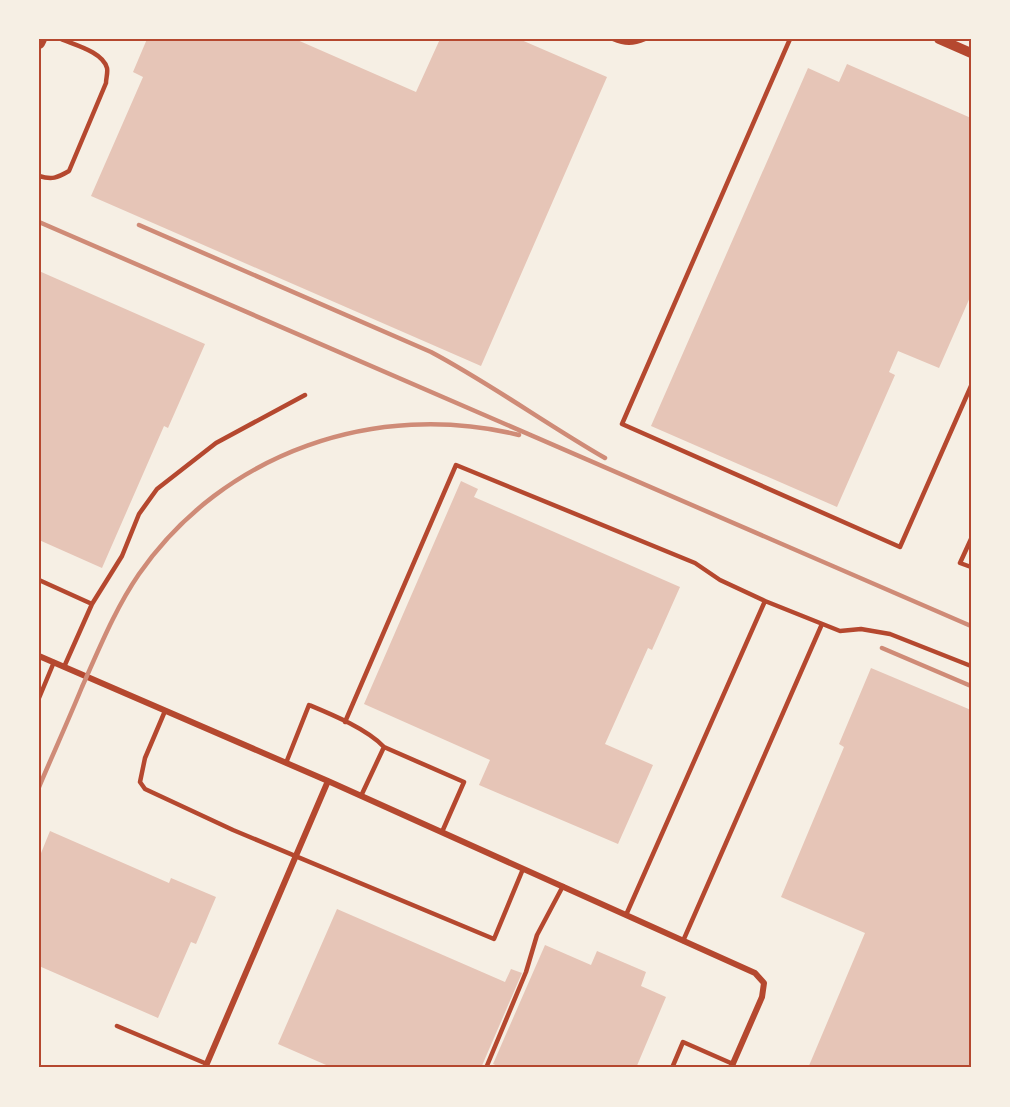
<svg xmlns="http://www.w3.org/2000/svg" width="1010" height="1107" font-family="'Noto Sans',sans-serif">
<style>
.building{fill:#e6c5b7}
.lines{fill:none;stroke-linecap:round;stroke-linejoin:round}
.service{stroke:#b5482f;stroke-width:4.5}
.minor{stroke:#b5482f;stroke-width:6}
.tertiary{stroke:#b5482f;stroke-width:10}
.secondary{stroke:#b5482f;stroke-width:12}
.rail{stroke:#cf8b77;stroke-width:4.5}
.neatline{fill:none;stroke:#b5482f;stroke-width:2}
</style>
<rect width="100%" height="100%" fill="#f6efe4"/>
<!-- building -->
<path class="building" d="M147,39H295L416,92L440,39H519L607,77L481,366L91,196L143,77L133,72Z
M847,64L971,118V295L939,368L898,351L889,372L895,375L837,507L651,426L808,68L839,82Z
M39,271L205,344L168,428L164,426L102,568L39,540Z
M461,481L478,489L474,497L680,587L652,650L648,648L605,744L653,765L618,844L479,785L490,760L364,704Z
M871,668L971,710V1068H808L865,933L781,897L844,747L839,744Z
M50,831L169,883L171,878L216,897L196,944L191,942L158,1018L39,966V858Z
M337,909L505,982L511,969L522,973L481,1068H333L278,1044Z
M545,945L591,965L597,951L646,972L641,986L666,997L636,1068H502L493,1064Z"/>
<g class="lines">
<!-- service -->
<path class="service" d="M613,39C625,44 633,44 645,39
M790,39L622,424L900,547L971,386
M39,176C52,180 57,178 69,171L106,83C106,78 108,73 107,68C103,52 75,45 61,39
M971,539L960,563L971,567
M39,580L92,604
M64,667L92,604L122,556L139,514L157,489L216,443L305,395
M39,698L54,662
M165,711L145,758L140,782L145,789L233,830L494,939L523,869
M345,722L456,465L695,563L720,580L765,601
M384,747L464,782L442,832
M286,763L309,705C333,715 367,729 384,747L361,796
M626,915L765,601L840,631L861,629L890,634L971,666
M683,941L822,624
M117,1026L207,1064
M486,1068L526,972L537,935L563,886
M672,1068L683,1042L733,1064"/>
<!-- minor -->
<path class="minor" d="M39,656L328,781L755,973L764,983L762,997L731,1068
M205,1068L328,781"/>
<!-- tertiary -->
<path class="tertiary" d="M939,39L971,53"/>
<!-- secondary -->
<path class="secondary" d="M39,43L41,39"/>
<!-- rail -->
<path class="rail" d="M39,222L971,626
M139,225L431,352C491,384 546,424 605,458
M882,648L971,686
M39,787C53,754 68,721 82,687C99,649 115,609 139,574C224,452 376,400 519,435"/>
</g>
<!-- border -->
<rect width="1010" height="1107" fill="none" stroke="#f6efe4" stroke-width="81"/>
<rect x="40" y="40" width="930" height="1026" class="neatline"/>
</svg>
